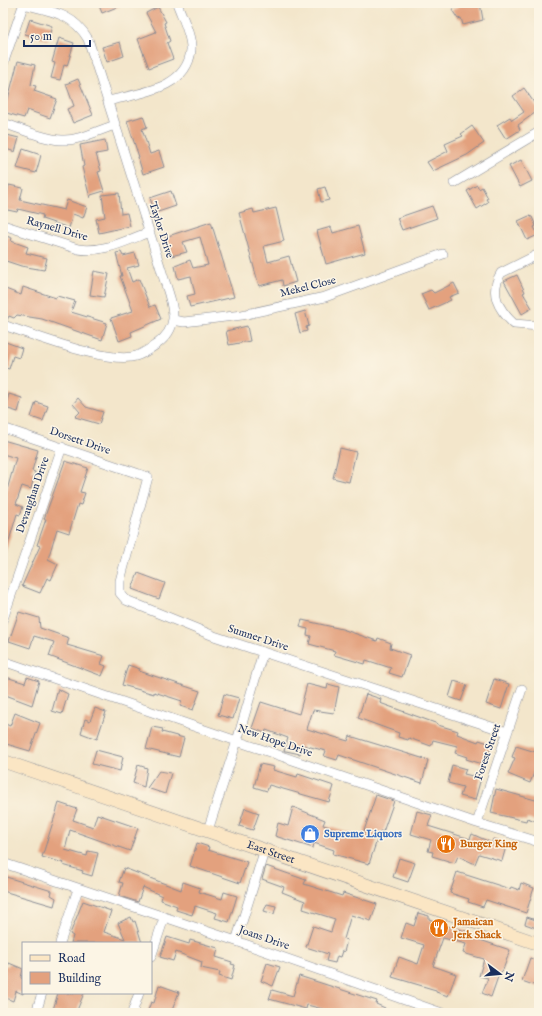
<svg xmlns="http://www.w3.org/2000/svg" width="542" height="1016" font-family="'IM FELL English',serif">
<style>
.building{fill:#e3a17e}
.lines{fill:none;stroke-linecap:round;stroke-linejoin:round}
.minor-casing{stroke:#878a94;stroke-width:10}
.secondary-casing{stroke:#878a94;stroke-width:14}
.minor{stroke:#fff;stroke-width:9}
.secondary{stroke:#fbe6c4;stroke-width:13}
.labels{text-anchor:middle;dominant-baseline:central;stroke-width:3;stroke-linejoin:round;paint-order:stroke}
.street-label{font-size:11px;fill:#1b2f5e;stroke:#fcf5e5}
.shop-label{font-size:11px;font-weight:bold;fill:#366cbe;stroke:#fcf5e5;text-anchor:start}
.food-label{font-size:11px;font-weight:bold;fill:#c56008;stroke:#fcf5e5;text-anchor:start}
</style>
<rect width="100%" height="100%" fill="#fcf5e5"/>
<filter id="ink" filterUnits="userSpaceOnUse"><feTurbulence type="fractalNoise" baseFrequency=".025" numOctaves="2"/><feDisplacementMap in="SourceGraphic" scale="8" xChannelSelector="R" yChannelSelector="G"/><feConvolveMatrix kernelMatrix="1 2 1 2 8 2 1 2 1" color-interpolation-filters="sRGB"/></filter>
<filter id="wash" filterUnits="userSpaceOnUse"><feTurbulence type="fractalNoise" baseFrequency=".012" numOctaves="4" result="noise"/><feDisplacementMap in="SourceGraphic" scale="16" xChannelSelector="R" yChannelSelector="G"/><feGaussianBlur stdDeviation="0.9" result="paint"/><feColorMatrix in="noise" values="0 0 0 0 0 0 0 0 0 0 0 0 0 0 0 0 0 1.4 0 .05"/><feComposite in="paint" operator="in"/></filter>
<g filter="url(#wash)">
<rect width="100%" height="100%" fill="#f3e6cb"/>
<g id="blocks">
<!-- building -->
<path class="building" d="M98,3H127L102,13Z
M463,3H480L483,20L463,25L461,18L458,19L452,10Z
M158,7L166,22L164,23L170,41L167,43L173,59L149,68L138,39L156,32L146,13Z
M30,19L52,26L48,40L25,34Z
M59,38L74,43L67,66L64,65L60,80L51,78L55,63L52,62Z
M120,42L124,56L107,62L102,47Z
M18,61L35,65L31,85L36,86L34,91L57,99L50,118L27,110L24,118L3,112V97L8,99Z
M78,79L93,115L73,123L67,109L74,106L66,84Z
M524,88L539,110L518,125L520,130L506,139L497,125L510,117L512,120L524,112L513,96Z
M143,116L147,127L142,129L150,154L159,151L164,167L143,174L138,157H139L127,121Z
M472,126L484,143L467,155L433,171L427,162L448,151L445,144L463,136L461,134Z
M3,134L19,138L15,152L3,148Z
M105,140L107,152L96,154L101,171L98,172L104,191L91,195L90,198L82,167L84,166L80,145Z
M23,149L41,155L36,173L17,168Z
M521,160L532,181L520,187L509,166Z
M9,185L23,188L20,200L64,210L67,200L87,207L83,218L73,214L69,228L42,219L43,215L18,209L17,212L3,209Z
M477,185L479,189L482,187L488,198L486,199L488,202L477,209L467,191Z
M325,187L329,200L321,202L318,189Z
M171,191L176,206L155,213L150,198Z
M119,193L121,214L127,213L130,226L99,233L96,219L105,217L102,195Z
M432,206L437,218L402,230L397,218Z
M276,208L284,241L264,246L268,262L289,256L296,282L283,286L282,280L259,286L239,213L253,209L254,213Z
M529,216L532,217L536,226L534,227L538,235L527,240L518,221Z
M211,222L234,297L190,307L187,296L195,294L191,276L178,279L175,266L190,260L193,268L208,265L200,237L183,242L187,252L171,256L165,237Z
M358,226L365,253L326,264L317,231L331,227L333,233Z
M3,235L12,238L11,241L28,247L26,253L47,258L44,270L21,266L3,260Z
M121,252L123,256L135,253L139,265L127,268L132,282L139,279L150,307L155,305L161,319L131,332L132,336L119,341L111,318L133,311L120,276H122L116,253Z
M94,271L109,274L104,297L90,295Z
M517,275L525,292L523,293L532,308L522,314L504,281Z
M454,283L459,293L449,297L451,300L429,310L421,294L431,290L434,293Z
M23,287L56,298L57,296L75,301L71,312L107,323L102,340L42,319L17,315L14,318L9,316L7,320L3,319V288L21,295Z
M305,311L309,326L306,327L307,331L300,333L295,314Z
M247,326L250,341L229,345L226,331Z
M3,341L22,348L19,358L13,356L9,369L3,367L6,353L3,352Z
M9,394L22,398L18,412L5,408Z
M78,398L86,407L103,412L99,424L75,417L80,412L73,404Z
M36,402L48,406L43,421L31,417Z
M3,440L38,450L32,471L35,472L31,489L22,486L16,504L23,507L20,515L17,514L5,554H3V488L7,490L16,458L3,454Z
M340,448L356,452L349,482L333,478Z
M65,461L88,468L80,492L85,493L81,505L78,504L69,533L57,529L48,559L58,564L51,580L47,578L40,593L22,586L40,546L37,545L46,519H44Z
M138,573L165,583L159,599L132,589Z
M19,612L39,618L40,628L69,638L67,645L104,656L101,664L106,666L102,676L49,656L54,642L34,636L30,648L9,641Z
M302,620L342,629L377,641L378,638L391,643L390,648L410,655L402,677L389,673L391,668L366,660L365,664L334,655L335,651L309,644L311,636L307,635L308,629L300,627Z
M128,665L140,669L139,671L200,691L193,710L180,706L182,701L154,692V694L122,685Z
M3,676L25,683L27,677L39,681L32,705L3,694Z
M494,679L509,684L501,709L486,704Z
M454,681L467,685L461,701L449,697Z
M307,684L327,689L328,684L339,687L334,713L313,710L307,729L348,741L350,736L428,760L422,783L339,755L337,760L324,756L326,751L303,745L300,754L286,751H284L288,738L266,730L265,733L252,728L261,702L299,714Z
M58,689L68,694L62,714L52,711Z
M224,694L239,698L233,719L218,715Z
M366,694L381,699L380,703L438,724V725L458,731L457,734L478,742L479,740L492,744L486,765L466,759L467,757L455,753L457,746L433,740L431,746L409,738L408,740L398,737L399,733L358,718Z
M95,708L106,712L97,739L81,733L85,719L90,721Z
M15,713L40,723L30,751L3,743V723L10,726Z
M152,727L163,729L162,732L184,738L179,757L146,749Z
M516,746L539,753L537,758L539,759V766L537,765L530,783L508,774L515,758L512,757Z
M96,750L123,757L120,771L92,764Z
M260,764L274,767L273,770L297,777L298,774L334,786L329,802L269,785L267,791L254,787Z
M138,765L147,768L144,787L133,783Z
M452,765L466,769L464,774L481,778L475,800L460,796L463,787L448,783Z
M159,771L171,773L165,794L147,788Z
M496,789L539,801V822L527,818L526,821L491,813Z
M376,795L394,801L383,832L380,831L369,864L333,854L334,850L314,843L313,848L275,836L278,823L288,826L293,807L325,820L323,825L362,837Z
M59,803L77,809L73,820L93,827L97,814L138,828L130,851L70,830L65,850L87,856L88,851L98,853L92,876L82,873L83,871L63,865L64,863L42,857Z
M245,808L259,813L253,830L239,826Z
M417,811L432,815L428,826L470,839L472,834L492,843L493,839L507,843L502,861L479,854L475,864L458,856L455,863L432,856L433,852L428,851L431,840L411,834Z
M197,843L209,847L208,850L247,862L240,883L190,866Z
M399,858L415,863L408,882L393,877Z
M266,866L306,880L304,884L342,896L343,893L377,904L371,921L351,915L344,939L347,940L344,952L342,951L340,957L337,956L335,963L326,961L328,954L306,947L313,926L331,932L335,919L303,909L305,901L282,892L284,887L262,879Z
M124,868L181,890L183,882L200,888L199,892L222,899L224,892L237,896L229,922L215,918L217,913L195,906L192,915L176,910L177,906L161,900L162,896L143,887L138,902L119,896L123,883L119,882Z
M457,872L510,889L511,887L519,890L521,883L534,888L526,913L486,900L483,907L468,902L469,899L450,893Z
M3,876L52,891L51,895L56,898L54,906L3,891Z
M83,901L111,911L104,932L125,939L118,923L131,917L133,922L135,921L142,943H71L73,936L70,934Z
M267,904L276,906L274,914L264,911Z
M418,913L429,916V919L447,926L469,932L468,936L510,950L503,970L499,974L491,997L482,993L488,978L479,976L484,959L463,953L466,944L443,938L433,966L456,974L448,996L436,992V990L392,977L399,957L418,964L424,945L401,938L406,923L414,926Z
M527,917L539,921V929L525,924Z
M167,937L189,944L190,940L218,948L216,957L232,962L231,964L235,965L231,980L219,976L220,972L201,968L202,962L176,952L173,961L160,957Z
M530,958L539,961V987L522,981Z
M9,963L23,969L21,978L23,979V994L16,991L13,1001L3,997V965L8,966Z
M267,963L280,967L273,986L261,981Z
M299,976L377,1001L376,1004L385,1008L383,1013H338L307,1005L306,1009L269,999L272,990L293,996Z
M159,985L179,992L171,1013H147L151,1002L154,1003Z
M58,993H84L76,1013H52Z"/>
</g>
</g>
<g filter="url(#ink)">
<use href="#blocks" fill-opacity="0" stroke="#878a94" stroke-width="1"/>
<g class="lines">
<defs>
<path id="minor" d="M3,64L24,3
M108,101C138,93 187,90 191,50C192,36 182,17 177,3
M3,123C22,129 42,139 62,140C79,141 99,130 115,125
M454,183L539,132
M3,225L78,249C103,253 126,241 149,232
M539,254L501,273C489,293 498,309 514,324L539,326
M173,320L184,322L242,315L325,297L443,254
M3,325C32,334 109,365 136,356C143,354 151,348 157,344C165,338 172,329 173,319C174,303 165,284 161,269L88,39C73,13 50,11 23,4
M3,428L148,477L120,581V593L126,600L214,636L507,732
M3,619L62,447
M3,661L477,823L539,842
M477,823L522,689
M208,830L237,741L263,652
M3,863L236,941L442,1013
M236,941L265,849
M60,943L78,889
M151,957L164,918
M36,1013L42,993
M132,1013L139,993"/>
<g id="secondary">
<path id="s1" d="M3,761L539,944"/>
</g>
</defs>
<!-- minor casing -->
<use href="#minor" class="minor-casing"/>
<!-- secondary casing -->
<use href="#secondary" class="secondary-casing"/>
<!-- minor -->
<use href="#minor" class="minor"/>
<!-- secondary -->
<use href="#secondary" class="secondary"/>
</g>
</g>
<!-- icons -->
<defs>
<symbol id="shop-disc" viewBox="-11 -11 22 22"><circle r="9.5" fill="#3f7fe0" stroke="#fcf5e5"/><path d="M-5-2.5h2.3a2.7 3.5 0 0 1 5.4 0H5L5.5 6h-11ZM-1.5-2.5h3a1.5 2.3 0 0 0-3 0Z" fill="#fff"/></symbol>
<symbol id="restaurant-disc" viewBox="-11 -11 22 22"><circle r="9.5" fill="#e8710a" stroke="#fcf5e5"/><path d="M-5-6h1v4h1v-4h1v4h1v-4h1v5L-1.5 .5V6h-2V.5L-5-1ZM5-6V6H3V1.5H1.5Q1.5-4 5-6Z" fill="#fff"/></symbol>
</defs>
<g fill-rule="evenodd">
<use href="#shop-disc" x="299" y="823" width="22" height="22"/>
<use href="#restaurant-disc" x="435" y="833" width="22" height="22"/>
<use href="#restaurant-disc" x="428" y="917" width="22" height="22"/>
</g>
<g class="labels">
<!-- street labels -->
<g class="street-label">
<text transform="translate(57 229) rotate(16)">Raynell Drive</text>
<text transform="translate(161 230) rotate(72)">Taylor Drive</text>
<text transform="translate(308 287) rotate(-14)">Mekel Close</text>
<text transform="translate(80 441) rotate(19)">Dorsett Drive</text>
<text transform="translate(33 495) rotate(-71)">Devaughan Drive</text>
<text transform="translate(258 638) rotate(18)">Sumner Drive</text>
<text transform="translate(275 741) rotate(19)">New Hope Drive</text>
<text transform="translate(488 752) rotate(-71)">Forest Street</text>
<text stroke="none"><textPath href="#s1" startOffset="283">East Street</textPath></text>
<text transform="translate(264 938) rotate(19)">Joans Drive</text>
</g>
<!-- shop labels -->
<g class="shop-label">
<text x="324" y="834">Supreme Liquors</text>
</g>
<!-- food labels -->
<g class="food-label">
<text x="460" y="844">Burger King</text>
<text x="453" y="922">Jamaican<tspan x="453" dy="13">Jerk Shack</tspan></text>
</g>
</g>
<!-- margin -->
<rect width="542" height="1016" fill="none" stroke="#fcf5e5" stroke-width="16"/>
<!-- legend -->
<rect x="22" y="942" width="130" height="52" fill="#fcf5e5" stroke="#a2a6af"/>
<rect x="30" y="955" width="20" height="6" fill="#fbe6c4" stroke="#a2a6af"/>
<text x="58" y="962" font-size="12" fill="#1b2f5e">Road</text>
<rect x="30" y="972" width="20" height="12" fill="#e3a17e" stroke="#a2a6af"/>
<text x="58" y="982" font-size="12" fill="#1b2f5e">Building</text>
<!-- north arrow -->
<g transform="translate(500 974) rotate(106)" stroke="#fcf5e5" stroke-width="3" paint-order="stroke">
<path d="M0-3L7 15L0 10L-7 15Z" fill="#1b2f5e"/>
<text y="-6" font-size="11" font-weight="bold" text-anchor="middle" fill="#1b2f5e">N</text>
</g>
<!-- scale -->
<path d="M24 40v6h66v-6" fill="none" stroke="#1b2f5e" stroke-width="2"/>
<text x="30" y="40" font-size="12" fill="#1b2f5e" stroke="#fcf5e5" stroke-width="3" paint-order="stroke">50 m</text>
</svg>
